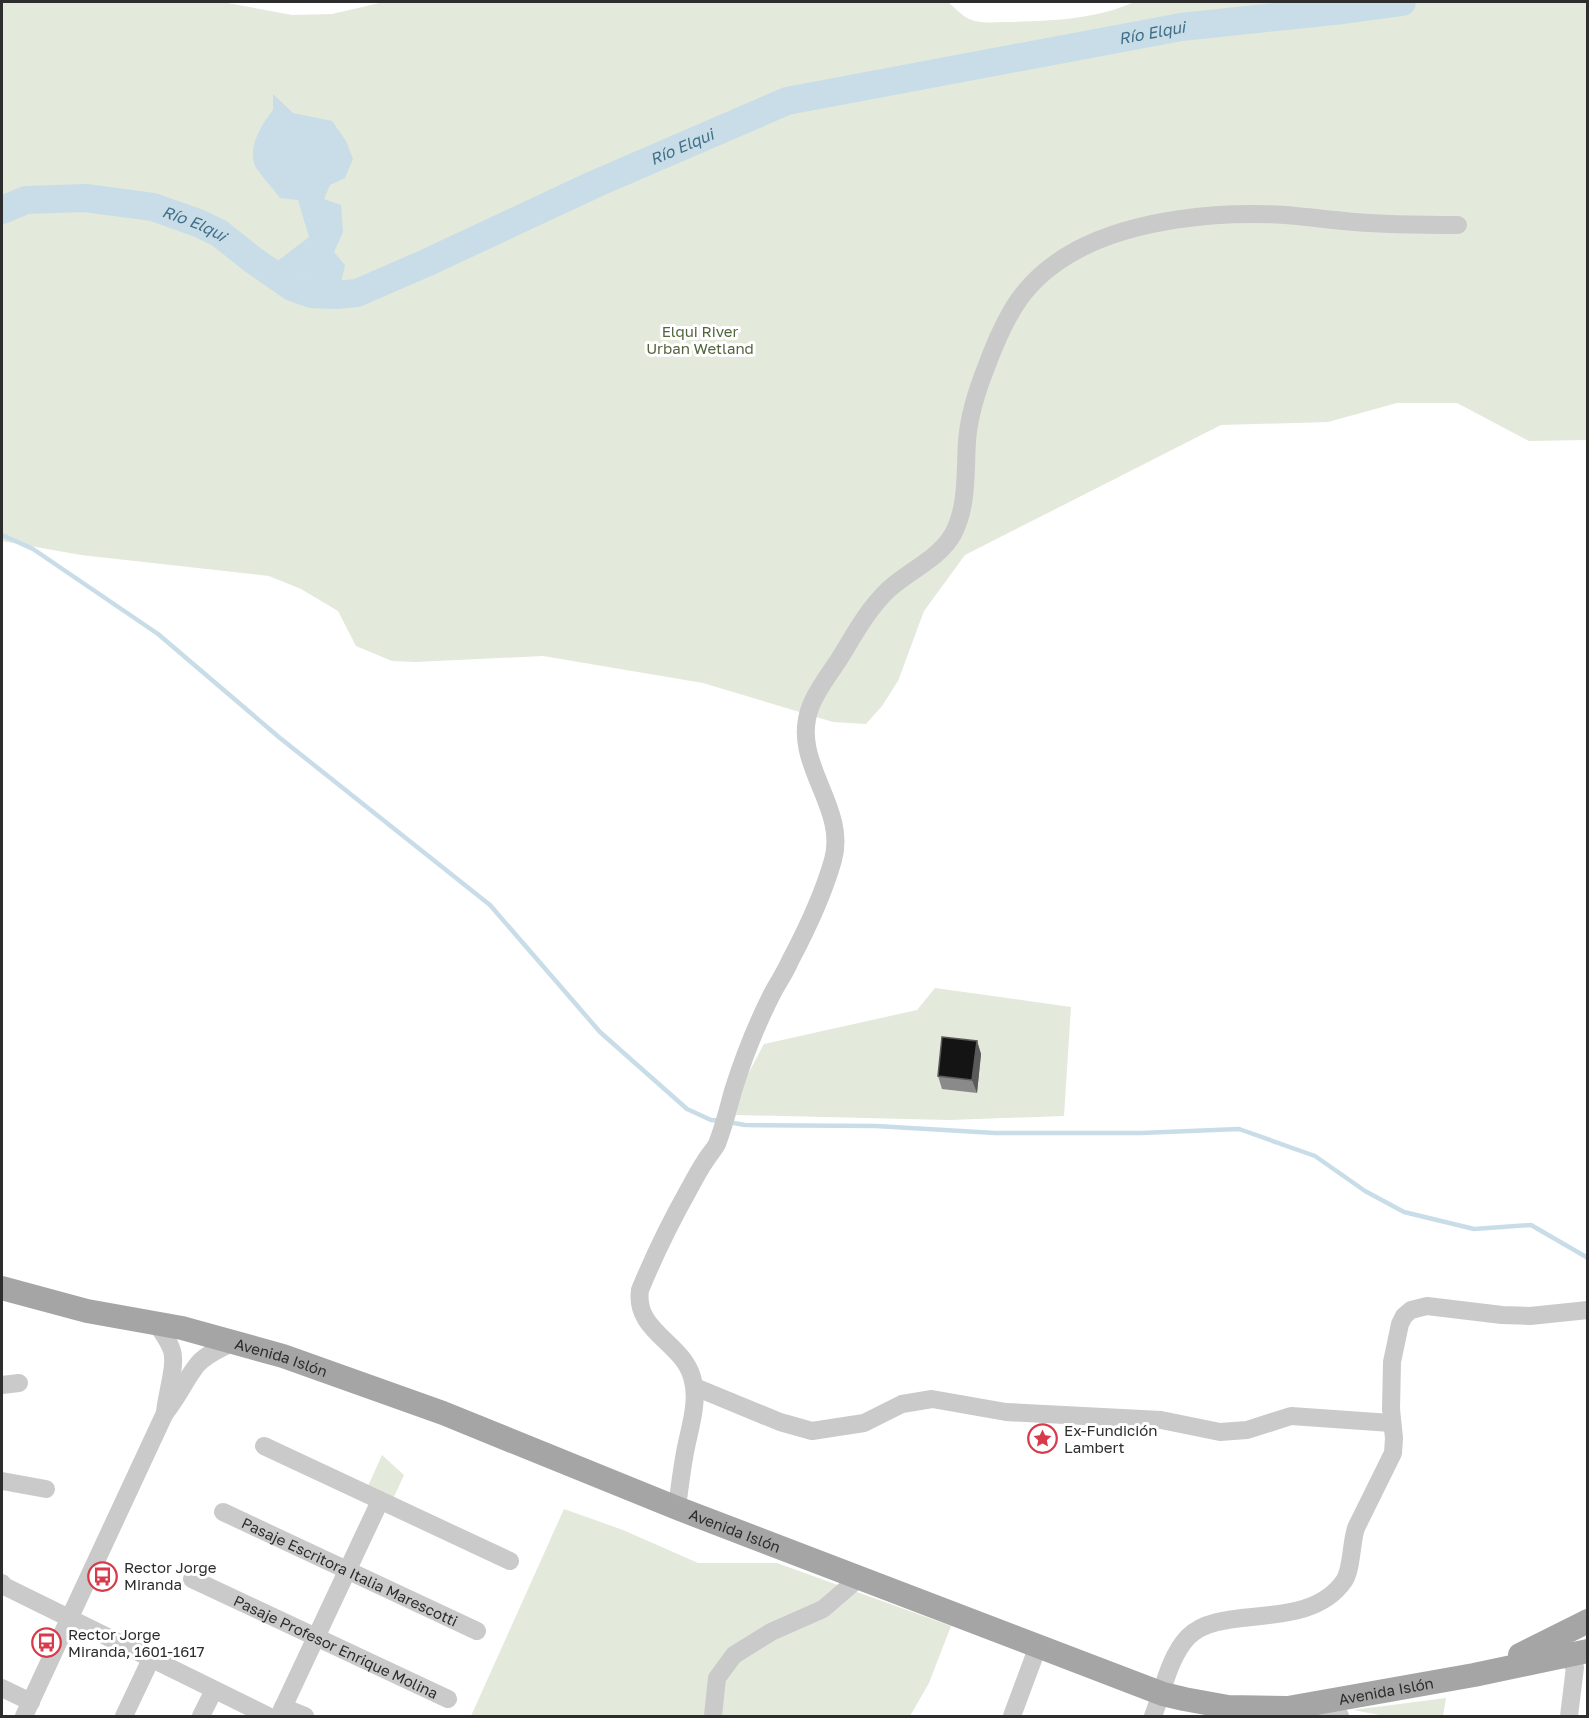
<svg xmlns="http://www.w3.org/2000/svg" width="1589" height="1718" font-family="'Golos Text',sans-serif">
<style>
.green{fill:#e3e9db}
.water{fill:#c8dde8}
.lines{fill:none;stroke-linecap:round;stroke-linejoin:round}
.stream{stroke:#c8dde8;stroke-width:4.5}
.river{stroke:#c8dde8;stroke-width:28}
.minor{stroke:#cacaca;stroke-width:18}
.major{stroke:#a5a5a5;stroke-width:24}
.wall{fill:#8a8a8a}
.shaded-wall{fill:#5a5a5a}
.building{fill:#141414;stroke:#5a5a5a;stroke-width:1.5}
.labels{text-anchor:middle;dominant-baseline:central;stroke-width:6;stroke-linejoin:round;paint-order:stroke}
.park-label{font-size:15px;fill:#51653d;stroke:#fff}
.street-label{font-size:15px;fill:#2d2d2d;stroke:#fff}
.poi-label{font-size:15px;fill:#2d2d2d;stroke:#fff;text-anchor:start}
.water-label{font-size:16px;font-style:italic;fill:#416f89;stroke:#fff}
</style>
<rect width="100%" height="100%" fill="#fff"/>
<!-- green -->
<path class="green" d="M2,2H222L292,15L332,14L384,2H948C954,7 962,16 969,19C981,24 994,22 1006,22C1049,21 1094,20 1134,2H1587V444L1586,440L1529,441L1457,403H1397L1328,422L1221,425L965,555L924,611L898,681L882,706L866,724L833,722L703,683L543,656L415,662L392,661L356,646L338,611L301,589L269,576L81,555L2,541Z
M935,988L1071,1007L1064,1116L949,1120L736,1115L740,1089L764,1044L917,1010Z
M382,1455L404,1475L393,1499L368,1486Z
M564,1509L623,1530L698,1563H777L951,1626L929,1683L910,1716H471Z
M1446,1698L1443,1716H1385L1353,1710Z"/>
<!-- water -->
<path class="water" d="M273,94L293,113L332,121L346,141L353,159L345,178L330,185L324,199L341,205L343,232L334,252L345,265L339,291L301,275H287L275,263L309,237L298,200L280,198C274,189 256,171 254,163C249,144 262,124 273,110Z"/>
<g class="lines">
<!-- stream -->
<path class="stream" d="M2,535L33,549L158,634L280,738L490,905L600,1032L687,1109L711,1120L720,1121
M728,1122L745,1125L876,1126L995,1133H1141L1239,1129L1315,1156L1365,1191L1404,1212L1474,1229L1531,1225L1588,1258"/>
<!-- river -->
<path class="river" id="s1" d="M2,210L26,200L85,198L153,207L198,223L219,233L253,260L292,287L312,294L335,295L357,293L426,263L595,184L787,101L1181,27L1343,10L1402,2"/>
<!-- minor -->
<g class="minor">
<path d="M157,1324C161,1331 168,1340 171,1348C178,1363 166,1394 165,1413"/>
<path d="M2,1385L19,1383"/>
<path d="M695,1387L780,1422L812,1431L864,1423L902,1404L932,1399L1006,1412L1161,1420L1220,1432L1247,1430L1291,1416L1391,1423"/>
<path d="M264,1446L510,1561"/>
<path d="M2,1481L46,1489"/>
<path d="M677,1508C679,1492 681,1475 684,1458C688,1432 700,1403 692,1377C682,1342 634,1331 640,1290C654,1256 670,1223 688,1191C693,1182 698,1172 704,1163C708,1156 713,1151 717,1144C724,1126 728,1109 733,1091C743,1059 756,1026 771,996C777,984 785,973 790,961C807,929 823,895 833,860C848,806 790,763 810,708C816,691 828,676 838,661C853,637 867,610 888,590C908,571 939,559 953,534C968,506 965,471 967,441C969,414 977,390 987,365C1007,312 1025,278 1077,250C1135,219 1219,211 1285,215C1308,217 1332,220 1355,222C1389,225 1424,225 1458,225"/>
<path id="s2" d="M223,1512L477,1631"/>
<path id="s3" d="M192,1579L448,1699"/>
<path d="M2,1583L4,1586L268,1716"/>
<path d="M1565,1655L1575,1667L1569,1716"/>
<path d="M2,1688L31,1702"/>
<path d="M283,1707L305,1716"/>
<path d="M1299,1710L1340,1716"/>
<path d="M24,1716L165,1413C178,1398 185,1380 197,1365C206,1354 220,1349 233,1342"/>
<path d="M124,1716L151,1659"/>
<path d="M201,1716L214,1690"/>
<path d="M279,1716L380,1501"/>
<path d="M713,1716L717,1678L734,1655L771,1632L823,1609L859,1578"/>
<path d="M1012,1716L1038,1646"/>
<path d="M1153,1716C1163,1691 1169,1657 1188,1637C1220,1603 1308,1633 1344,1581C1352,1569 1351,1543 1356,1528L1393,1453L1394,1438L1391,1409L1392,1362L1400,1324L1404,1316L1411,1310L1427,1306L1502,1315L1530,1316L1588,1310"/>
</g>
<!-- major -->
<g class="major">
<path id="s4" d="M2,1288L87,1311L182,1328L283,1356L443,1413L677,1508L1163,1694L1184,1699L1228,1707L1288,1708L1474,1675L1588,1651"/>
<path d="M1520,1655L1588,1621"/>
</g>
</g>
<!-- wall -->
<path class="wall" d="M977,1041L981,1054L977,1093L942,1089L938,1076Z"/>
<!-- shaded-wall -->
<path class="shaded-wall" d="M977,1041L981,1054L977,1093L972,1080Z"/>
<!-- building -->
<path class="building" d="M942,1037L977,1041L972,1080L938,1076Z"/>
<!-- icons -->
<defs>
<symbol id="sight-ring" viewBox="-11 -11 22 22"><circle r="9.5" fill="#fff" stroke="#d93a4a" stroke-width="1.5"/><path d="M0-6L1.8-2.2L6-1.7L2.9 1.2L3.7 5.4L0 3.3L-3.7 5.4L-2.9 1.2L-6-1.7L-1.8-2.2Z" fill="#d93a4a"/></symbol>
<symbol id="bus-ring" viewBox="-11 -11 22 22"><circle r="9.5" fill="#fff" stroke="#d93a4a" stroke-width="1.5"/><path d="M-5-6H5V4H4V6H2V4H-2V6H-4V4H-5ZM-3.5-4V0h7V-4ZM-3.5 1.2v1.5H-2V1.2ZM2 1.2v1.5H3.5V1.2Z" fill="#d93a4a"/></symbol>
</defs>
<g fill-rule="evenodd">
<use href="#sight-ring" x="1026" y="1422" width="33" height="33"/>
<use href="#bus-ring" x="86" y="1560" width="33" height="33"/>
<use href="#bus-ring" x="30" y="1626" width="33" height="33"/>
</g>
<g class="labels">
<!-- park labels -->
<g class="park-label">
<text x="700" y="331">Elqui River<tspan x="700" dy="17">Urban Wetland</tspan></text>
</g>
<!-- street labels -->
<g class="street-label">
<text stroke="none"><textPath href="#s4" startOffset="288">Avenida Islón</textPath></text>
<text stroke="none"><textPath href="#s4" startOffset="774">Avenida Islón</textPath></text>
<text stroke="none"><textPath href="#s2" startOffset="140">Pasaje Escritora Italia Marescotti</textPath></text>
<text stroke="none"><textPath href="#s3" startOffset="159">Pasaje Profesor Enrique Molina</textPath></text>
<text stroke="none"><textPath href="#s4" startOffset="1458">Avenida Islón</textPath></text>
</g>
<!-- poi labels -->
<g class="poi-label">
<text x="1064" y="1430">Ex-Fundición<tspan x="1064" dy="17">Lambert</tspan></text>
<text x="124" y="1567">Rector Jorge<tspan x="124" dy="17">Miranda</tspan></text>
<text x="68" y="1634">Rector Jorge<tspan x="68" dy="17">Miranda, 1601-1617</tspan></text>
</g>
<!-- water labels -->
<g class="water-label">
<text stroke="none"><textPath href="#s1" startOffset="1224">Río Elqui</textPath></text>
<text stroke="none"><textPath href="#s1" startOffset="738">Río Elqui</textPath></text>
<text stroke="none"><textPath href="#s1" startOffset="198">Río Elqui</textPath></text>
</g>
</g>
<!-- border -->
<rect width="1589" height="1718" fill="none" stroke="#2d2d2d" stroke-width="6"/>
</svg>
